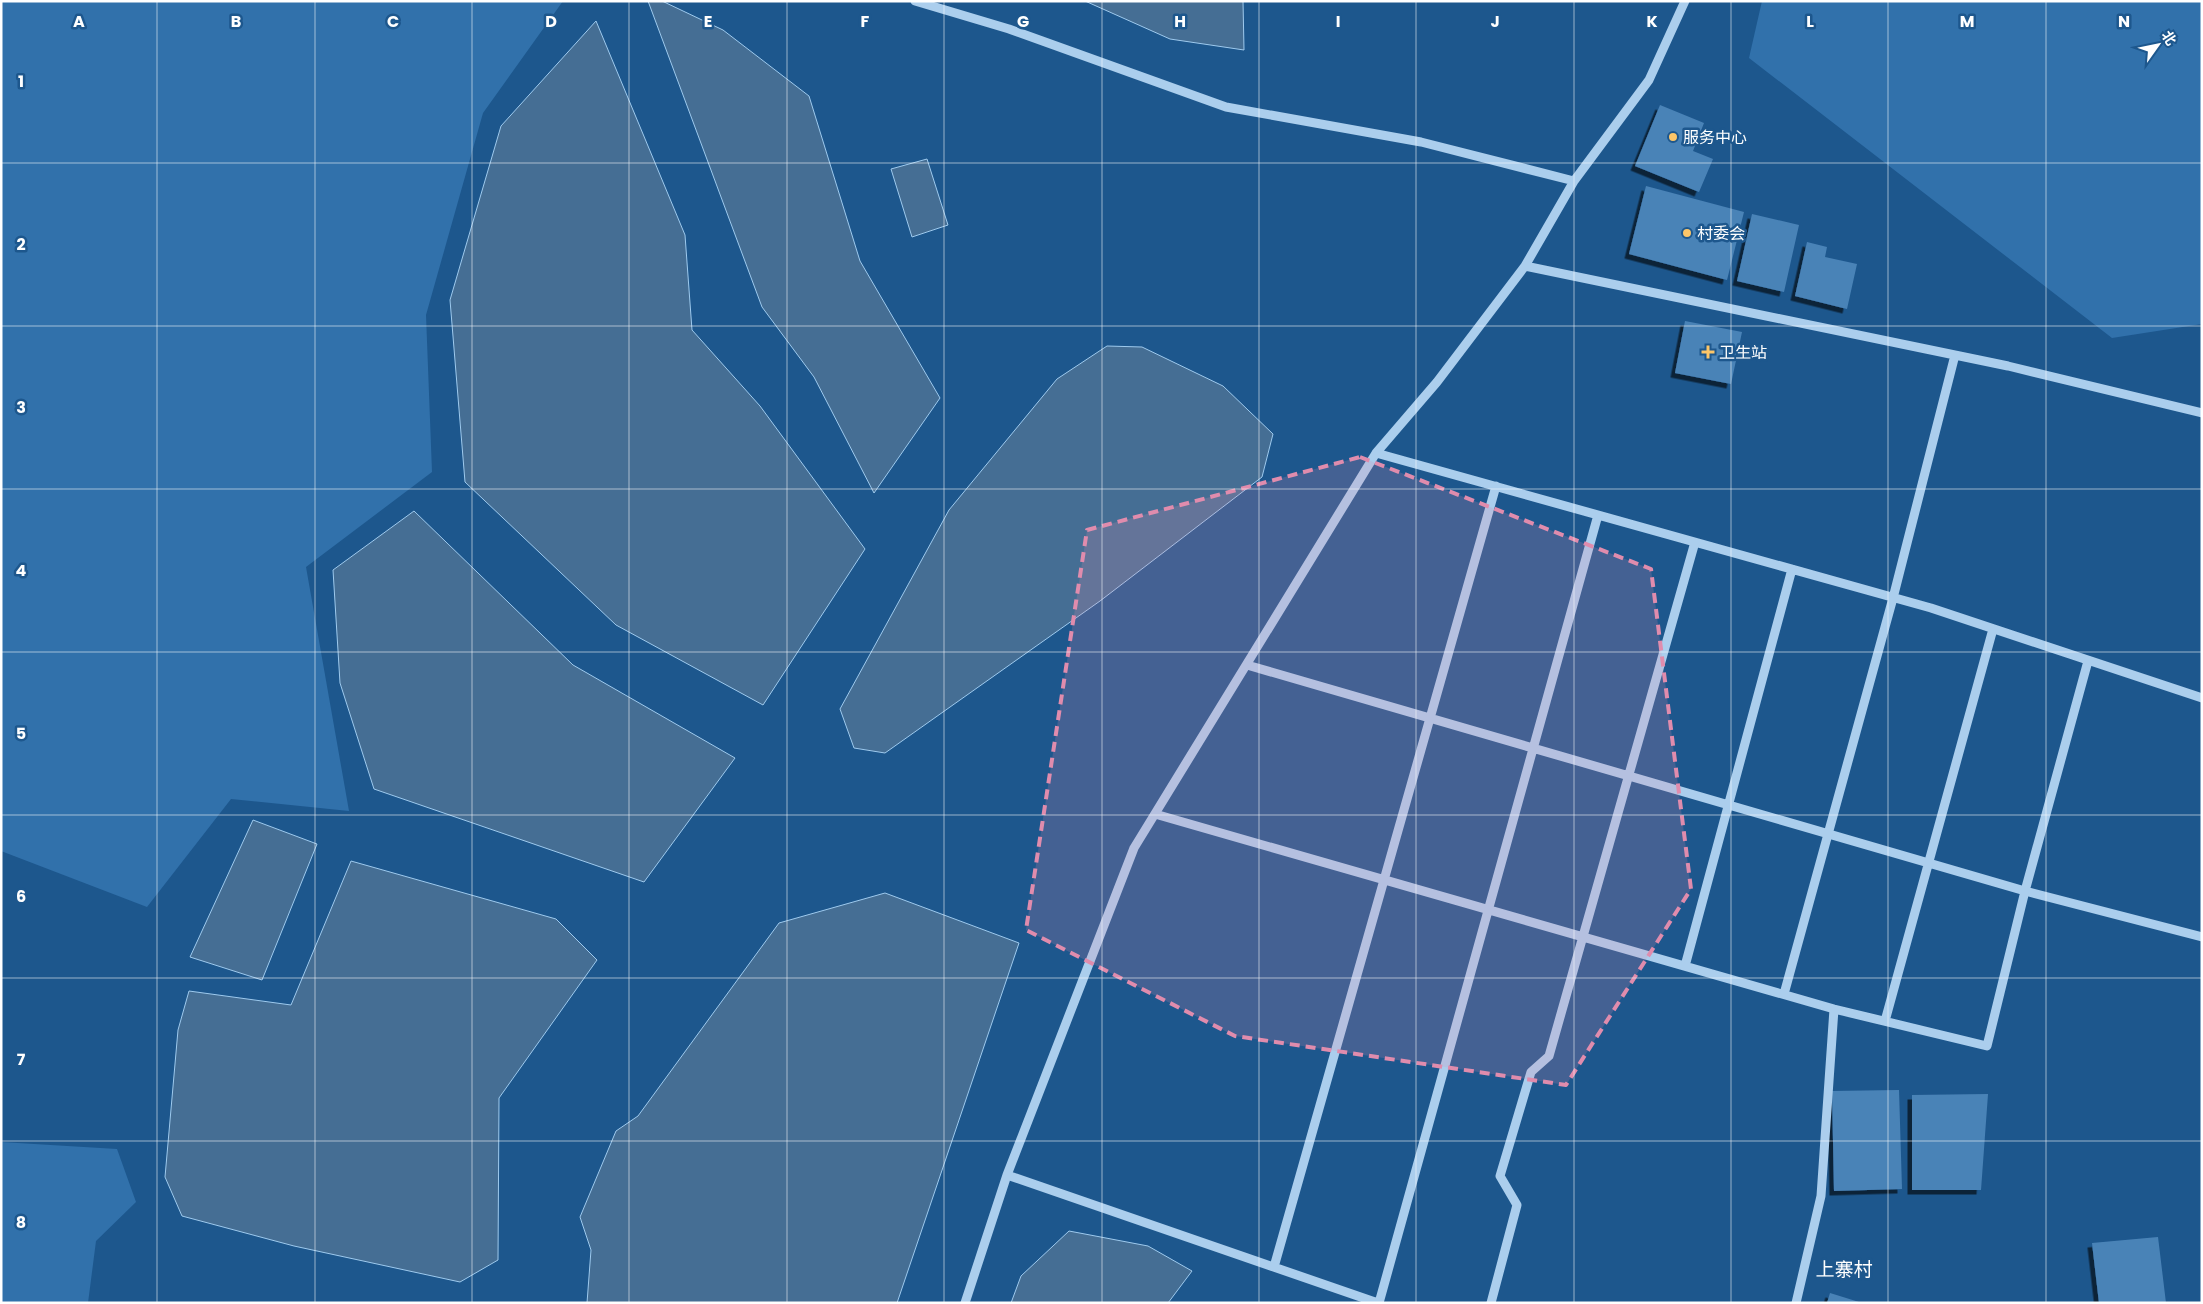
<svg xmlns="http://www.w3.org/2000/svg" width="2203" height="1304" font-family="Poppins,'Noto Sans SC',sans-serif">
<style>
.green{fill:#3171ab}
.water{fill:#456e94;stroke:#9ecaee}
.building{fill:#4a83b7;filter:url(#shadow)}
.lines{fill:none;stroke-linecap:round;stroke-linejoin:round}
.minor{stroke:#abceed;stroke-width:9}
.marked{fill:#e08cad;fill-opacity:0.2;stroke:#e08cad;stroke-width:4;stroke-dasharray:10 6;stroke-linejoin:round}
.grid{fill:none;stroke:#fff;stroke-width:1;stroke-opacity:0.55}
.poi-dot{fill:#fcc669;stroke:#1d578d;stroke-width:2}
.labels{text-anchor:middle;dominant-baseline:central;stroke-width:5;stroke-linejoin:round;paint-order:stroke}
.poi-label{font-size:16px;fill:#fff;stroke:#1d578d;text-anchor:start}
.quarter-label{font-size:19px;fill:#fff;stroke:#1d578d}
.grid-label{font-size:16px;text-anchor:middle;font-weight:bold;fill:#fff;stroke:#1d578d;stroke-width:5;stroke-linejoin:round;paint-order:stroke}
</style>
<defs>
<filter id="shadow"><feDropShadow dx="-4.5" dy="4.5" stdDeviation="0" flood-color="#0009"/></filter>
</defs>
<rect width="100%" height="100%" fill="#1d578d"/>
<!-- green -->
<path class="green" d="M1,1H563L483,113L426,315L432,472L306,567L349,811L231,799L147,907L1,851Z
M1762,1H2202V324L2112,338L1749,58Z
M1,1142L117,1149L136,1202L96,1241L88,1303H1Z"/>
<!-- water -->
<path class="water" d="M648,1H662L723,30L809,96L860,261L940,398L874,493L814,377L762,307Z
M1085,1H1243L1244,50L1170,39Z
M596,21L685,235L692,330L760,406L865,549L763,705L616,625L465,482L450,300L501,126Z
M927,159L948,225L912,237L891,169Z
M1107,346L1142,347L1223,386L1273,434L1262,477L1100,601L885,753L854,748L840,709L949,510L1057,379Z
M414,511L573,665L735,758L644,882L374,789L340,683L333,570Z
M253,820L317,844L262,980L190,957Z
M351,861L556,919L597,960L499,1098L498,1260L460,1282L294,1246L182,1216L165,1177L178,1030L189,991L291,1005Z
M885,893L1019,943L897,1303H587L591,1250L580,1217L616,1131L638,1116L779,923Z
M1069,1231L1148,1246L1192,1271L1168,1303H1011L1021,1276Z"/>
<!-- building -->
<path class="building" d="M1660,105L1704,123L1693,151L1713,159L1699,192L1635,166Z
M1646,186L1744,212L1727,280L1629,254Z
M1752,214L1799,225L1784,292L1737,281Z
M1807,242L1827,247L1825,257L1857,264L1847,309L1795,296Z
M1685,321L1742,332L1731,384L1675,373Z
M1899,1090L1902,1189L1834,1191L1832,1091Z
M1988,1094L1981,1190H1912V1095Z
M2158,1237L2166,1303H2099L2092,1243Z
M1830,1293L1859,1302V1303H1827Z"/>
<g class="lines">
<!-- minor -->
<path class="minor" d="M915,1L1009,29L1226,107L1421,142L1574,181
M1525,266L2008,366L2202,413
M1376,453L1931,608L2202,698
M1247,665L2025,891L2202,937
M1155,814L1834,1009L1987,1046L2025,891L2088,661
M1685,966L1792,569
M1784,994L1893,598L1955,355
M1885,1021L1993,629
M1007,1175L1378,1303
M1274,1267L1496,486
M965,1303L1007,1175L1134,848L1376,453L1437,382L1525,266L1574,181L1649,80L1685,1
M1379,1303L1598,515
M1491,1303L1517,1205L1500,1176L1531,1072L1549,1056L1695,542
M1796,1303L1821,1196L1834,1009"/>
</g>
<!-- marked area -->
<path class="marked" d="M1360,457L1651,569L1691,889L1566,1085L1235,1036L1026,930L1087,530Z"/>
<!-- grid -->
<path class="grid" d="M157,1V1303M315,1V1303M472,1V1303M629,1V1303M787,1V1303M944,1V1303M1102,1V1303M1259,1V1303M1416,1V1303M1574,1V1303M1731,1V1303M1888,1V1303M2046,1V1303M1,163H2202M1,326H2202M1,489H2202M1,652H2202M1,815H2202M1,978H2202M1,1141H2202"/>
<!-- markers -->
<g class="poi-dot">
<circle cx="1673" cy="137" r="5"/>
<circle cx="1687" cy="233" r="5"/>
<path d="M1705.5 344.5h5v5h5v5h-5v5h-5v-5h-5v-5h5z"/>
</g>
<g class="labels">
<!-- poi labels -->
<g class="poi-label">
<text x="1683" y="137">服务中心</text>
<text x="1697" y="233">村委会</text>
<text x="1719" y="352">卫生站</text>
</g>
<!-- quarter labels -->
<g class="quarter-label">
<text x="1844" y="1269">上寨村</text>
</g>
</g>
<g class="grid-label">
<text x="79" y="27">A</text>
<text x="236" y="27">B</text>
<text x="393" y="27">C</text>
<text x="551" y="27">D</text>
<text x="708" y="27">E</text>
<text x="865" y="27">F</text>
<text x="1023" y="27">G</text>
<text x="1180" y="27">H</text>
<text x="1338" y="27">I</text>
<text x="1495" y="27">J</text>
<text x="1652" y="27">K</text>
<text x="1810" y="27">L</text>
<text x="1967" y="27">M</text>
<text x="2124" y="27">N</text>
<text x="21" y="87">1</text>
<text x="21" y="250">2</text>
<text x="21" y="413">3</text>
<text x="21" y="576">4</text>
<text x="21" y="739">5</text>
<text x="21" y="902">6</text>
<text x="21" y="1065">7</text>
<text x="21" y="1228">8</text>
</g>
<!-- border -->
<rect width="2203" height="1304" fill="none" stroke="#ffffff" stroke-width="5"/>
<!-- north arrow -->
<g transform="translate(2158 45) rotate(57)" stroke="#1d578d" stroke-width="4" paint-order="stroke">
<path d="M0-4L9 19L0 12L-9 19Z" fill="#ffffff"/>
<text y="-8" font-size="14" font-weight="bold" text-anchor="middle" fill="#ffffff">北</text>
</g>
</svg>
